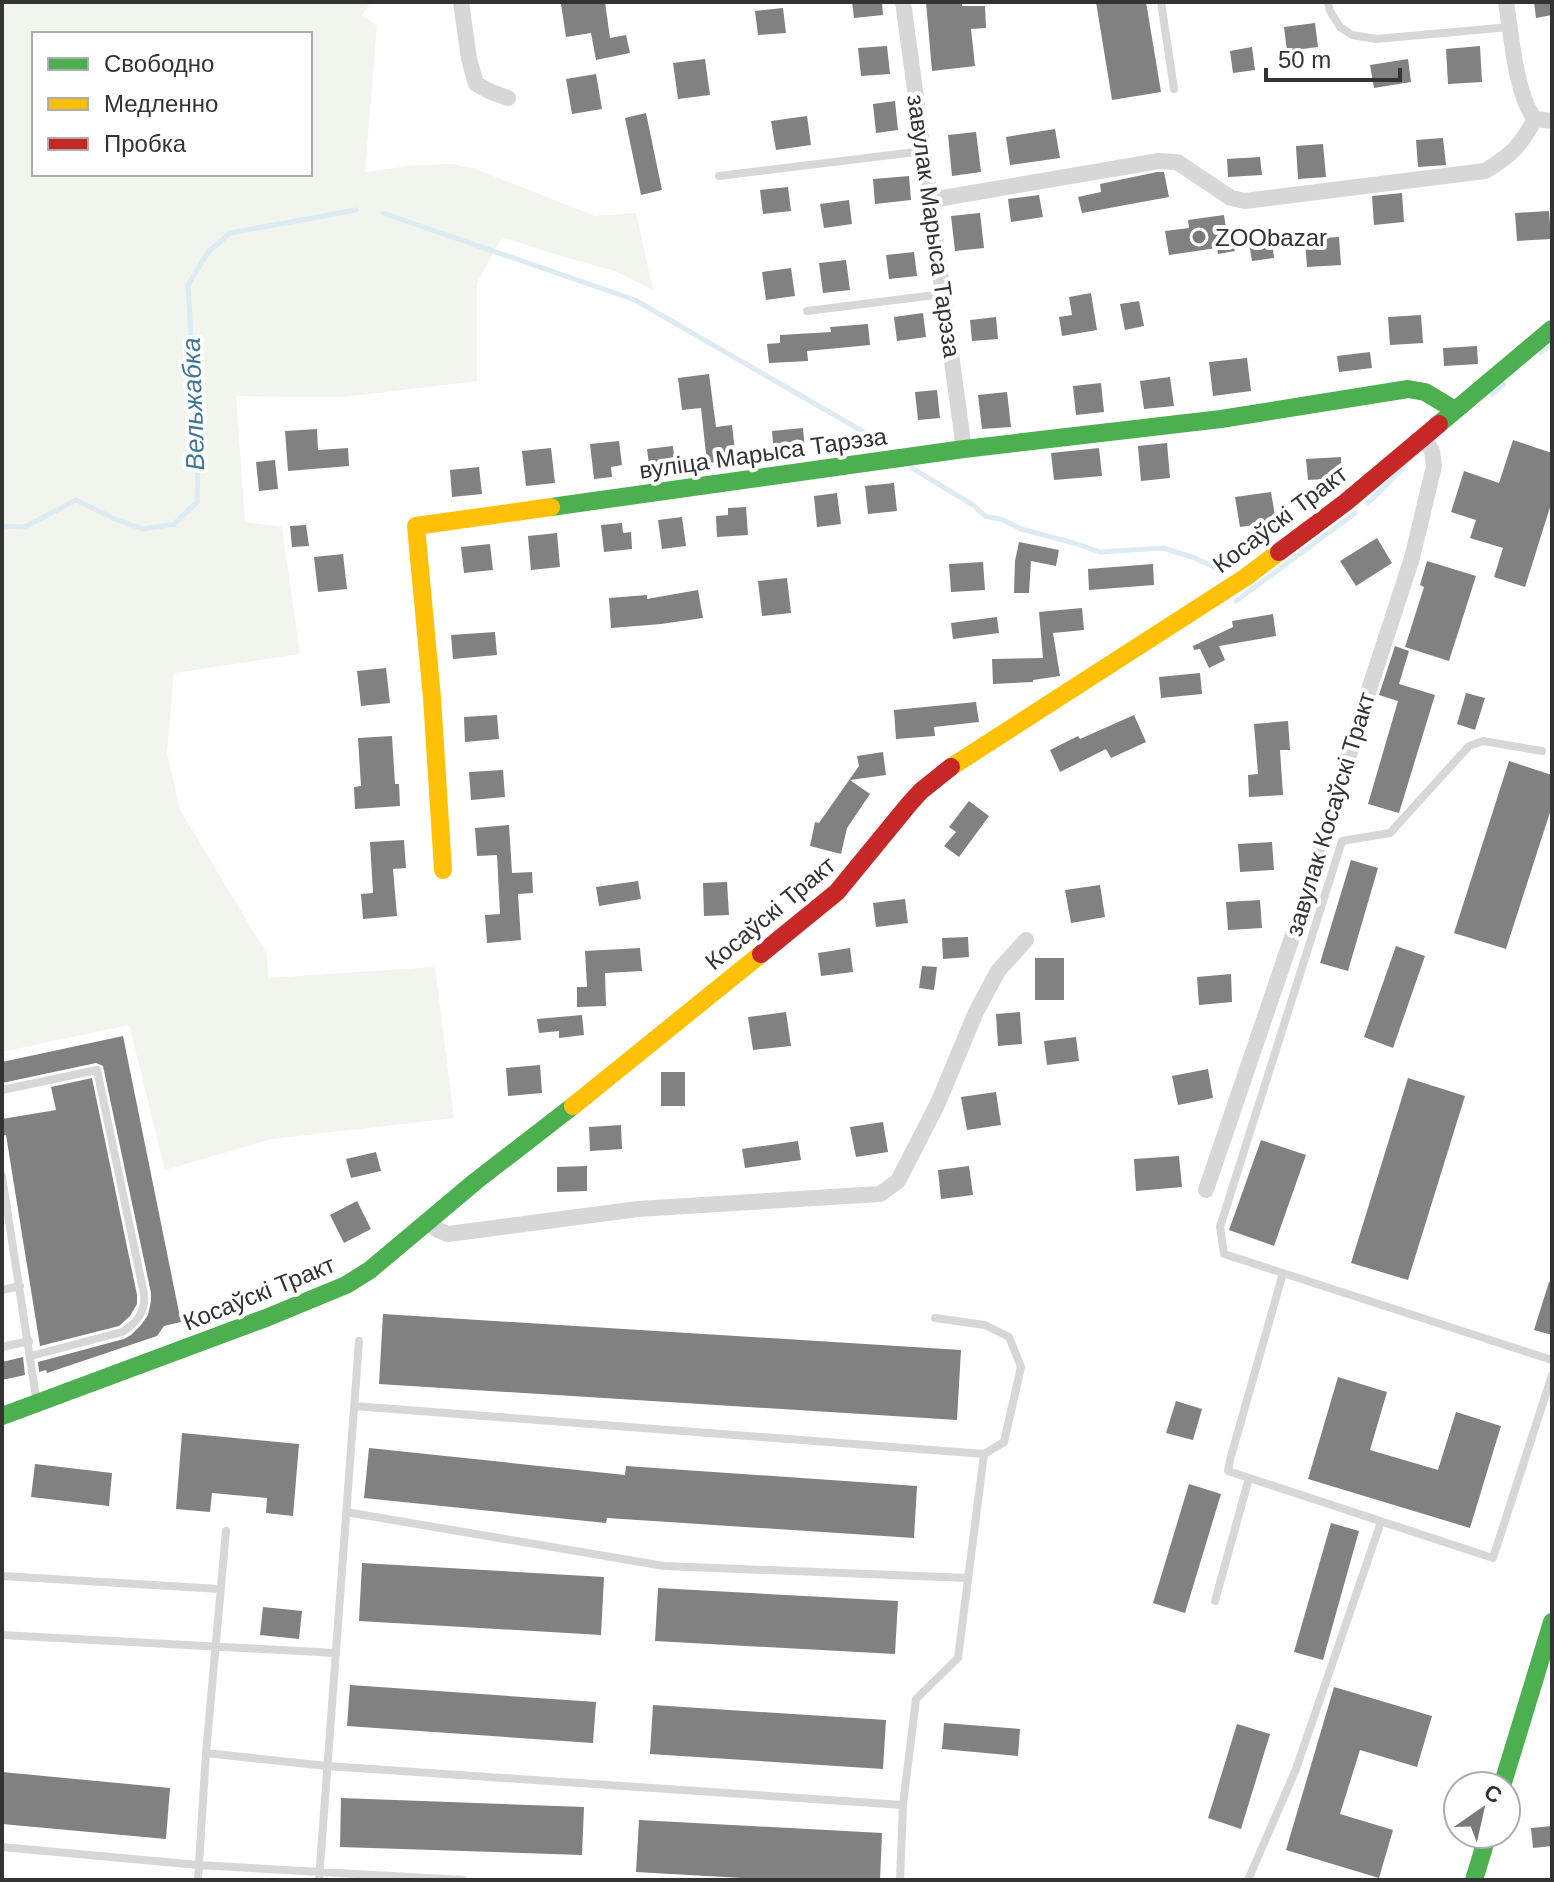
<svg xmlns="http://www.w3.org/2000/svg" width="1554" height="1882" font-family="Arial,sans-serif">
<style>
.green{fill:#f1f5ed;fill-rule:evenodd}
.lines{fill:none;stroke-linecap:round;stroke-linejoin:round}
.stream{stroke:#ddebf3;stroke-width:5}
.building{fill:#818181}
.lane{stroke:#d7d7d7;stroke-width:8}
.street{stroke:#d7d7d7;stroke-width:16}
.fast{stroke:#4caf50;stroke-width:18}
.slow{stroke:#ffc107;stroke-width:18}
.jam{stroke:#c62828;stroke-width:18}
.poi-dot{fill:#7a7a7a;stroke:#fff;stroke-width:3}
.labels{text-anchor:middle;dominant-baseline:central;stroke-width:8;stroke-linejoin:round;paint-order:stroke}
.street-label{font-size:24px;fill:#333;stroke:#fff}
.poi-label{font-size:24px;fill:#333;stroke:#fff;text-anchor:start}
.water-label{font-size:26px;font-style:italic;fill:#3f7597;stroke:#fff}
</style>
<rect width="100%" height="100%" fill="#fff"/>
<!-- green -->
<path class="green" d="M2,2H371L362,15L377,26L365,172L408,166L451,164L473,168L595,216L636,213L653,290L615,271L567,258L502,237L477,283V381L343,397L236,396L245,522L282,527L300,654L174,673L167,752L180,810L267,954L268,978L435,967L454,1118L272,1139L165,1170L129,1025L2,1052ZM34,34H310V174H34Z"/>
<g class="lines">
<!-- stream -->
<path class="stream" d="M383,213L635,300L876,439
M1541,352L1552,344
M1492,394L1504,384
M912,468L973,505L985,516L1003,520L1021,529L1074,543L1100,552L1163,548L1195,558L1214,567
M1368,503L1404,467
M2,526L25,527L76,500L115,519L143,529L174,524L197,502L198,459L188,285L208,252L230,233L356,210
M1236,601L1355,513"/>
</g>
<!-- building -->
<path class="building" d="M571,2H605L610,38L626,35L630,53L596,60L591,33L566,37L561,4Z
M852,2H882L883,15L854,18Z
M926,2H962V6H985L986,28L971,29L975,66L932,71Z
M1096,2H1146L1161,92L1112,100Z
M1534,2H1552V15L1536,18Z
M783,8L786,33L758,35L755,11Z
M1315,23L1318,47L1287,51L1284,27Z
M887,46L890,74L861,76L858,48Z
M1480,46L1482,82L1448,84L1446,49Z
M1252,47L1255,70L1233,73L1230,51Z
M705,59L710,95L678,99L673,63Z
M1408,59L1411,82L1374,88L1370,65Z
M596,74L602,109L572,114L566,79Z
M895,101L898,130L876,133L873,104Z
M646,113L662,190L641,195L625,118Z
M807,116L811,145L776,150L771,121Z
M1055,129L1060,158L1010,165L1006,137Z
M976,132L981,172L952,176L948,135Z
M1443,138L1446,165L1418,167L1416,140Z
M1323,144L1326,177L1298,179L1296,146Z
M1260,157L1262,175L1228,177L1227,159Z
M1157,172H1164L1169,197L1082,213L1078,197L1101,192L1100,184Z
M909,176L911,200L875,204L873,179Z
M788,187L791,211L763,214L760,190Z
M1402,193L1404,222L1374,225L1372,196Z
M1039,195L1043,217L1011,222L1008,199Z
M849,200L852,224L824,228L820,204Z
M1549,211L1551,239L1517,241L1515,213Z
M980,213L984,248L955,251L951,216Z
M1224,215L1227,236L1232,235L1235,251L1218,254L1217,248L1169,255L1165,231L1189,228L1188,220Z
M1339,237L1341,265L1307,267L1305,239Z
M1272,240L1274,258L1252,261L1249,243Z
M914,252L917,276L889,279L886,255Z
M846,260L850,290L823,293L819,263Z
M791,268L795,296L766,300L762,272Z
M1091,293L1097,330L1062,336L1059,317L1072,315L1069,297Z
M1139,301L1144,326L1125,330L1120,304Z
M923,313L926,337L897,341L894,317Z
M1421,315L1423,343L1390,345L1388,317Z
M996,317L998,339L972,341L970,320Z
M868,324L870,345L807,351L808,361L769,363L767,344L780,343V335L831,332L830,327Z
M1477,346L1478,364L1444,366L1443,348Z
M1370,352L1372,368L1339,372L1337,356Z
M1247,358L1251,391L1213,396L1209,362Z
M709,374L716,427L732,425L736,460L707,463L701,408L682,410L678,378Z
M1170,377L1174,406L1144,409L1140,381Z
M1101,383L1104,412L1076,415L1073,386Z
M937,390L940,418L918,420L915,392Z
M1007,392L1011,427L982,429L978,395Z
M803,428L805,451L774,454L772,431Z
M317,429L318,450L348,448L349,466L288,471L285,431Z
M1513,440L1552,453V501L1525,587L1494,577L1503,548L1470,538L1476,520L1451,512L1464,471L1499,483Z
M619,441L622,465L611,467L612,477L594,479L590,444Z
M1167,443L1170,478L1141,481L1138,446Z
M673,446L675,469L650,472L647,449Z
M551,448L555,483L526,486L522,451Z
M1099,448L1102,476L1054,480L1051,453Z
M1341,457L1342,478L1308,480L1306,459Z
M275,460L278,489L259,491L256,462Z
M479,467L482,494L452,497L450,470Z
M894,483L897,511L868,514L865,486Z
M1271,492L1276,522L1240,527L1235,497Z
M837,493L841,524L817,527L814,496Z
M746,507L748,535L717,537L716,516L728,515V508Z
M682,517L686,546L662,549L658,520Z
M622,523L623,533L631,532L632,549L604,552L601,525Z
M306,525L309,546L292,547L290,526Z
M557,533L560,567L531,570L528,536Z
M1377,538L1392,563L1356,586L1340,561Z
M1019,542L1059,550L1056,566L1031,561L1029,593H1014L1015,561Z
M490,544L493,570L464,573L461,547Z
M343,554L347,589L318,592L314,557Z
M1427,561L1476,576L1449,661L1405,647L1424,587L1420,585Z
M983,562L985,590L951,592L949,564Z
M1153,564L1154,585L1089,590L1088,569Z
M787,578L791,613L762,616L758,581Z
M698,590L703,618L661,624L611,628L609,598L647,595V599Z
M1082,608L1084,630L1053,633L1060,676L1033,680V682L993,684L992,659L1043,658L1039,612Z
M1273,614L1276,636L1219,646L1225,660L1209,668L1200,649L1194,650L1193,646L1233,627L1232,621Z
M997,617L999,633L953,639L951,623Z
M495,632L497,655L453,659L451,635Z
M1395,646L1409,651L1399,684L1435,695L1399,813L1368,804L1398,701L1379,695Z
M386,668L390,703L361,706L357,671Z
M1200,673L1202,694L1161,698L1159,677Z
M1466,693L1485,698L1475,730L1457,724Z
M976,702L979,722L934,727L935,736L896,739L894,710Z
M497,715L499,739L465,742L464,717Z
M1134,715L1146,742L1111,758L1106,749L1060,772L1050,750L1078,736L1080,739Z
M1288,721L1290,750H1280L1283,795L1249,797L1248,775L1258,774L1254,724Z
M392,736L395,784H399L400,806L355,809L354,787L361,786L358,738Z
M883,752L886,775L850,780L870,794L847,828L841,854L810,846L815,822L819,823L859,766L857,756Z
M1509,761L1552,775V806L1506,949L1454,933Z
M503,770L505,797L471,800L469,772Z
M969,801L989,816L959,857L944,846L956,832L949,827Z
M509,825L512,873L532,872L533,893L518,894L521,940L487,943L485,915L500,914L497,855L477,856L475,828Z
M404,840L406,868L393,869L397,916L363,919L361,894L373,893L370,842Z
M1272,842L1274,870L1240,872L1238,844Z
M1351,860L1378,868L1348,971L1320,963Z
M638,881L641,899L599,906L596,887Z
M727,882L729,915L704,916L703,883Z
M1100,885L1105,917L1071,923L1065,890Z
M905,899L908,923L876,927L873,903Z
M1260,900L1262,928L1228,930L1226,902Z
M968,937L969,957L943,959L942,938Z
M1396,946L1425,956L1393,1048L1364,1037Z
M640,948L642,971L605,973L606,1006L577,1007V987H587L585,951Z
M850,948L853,972L821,976L818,953Z
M1035,958H1064V1000H1035Z
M922,966L937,967L934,990L919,988Z
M1231,974L1232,1002L1199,1005L1197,977Z
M786,1012L791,1046L753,1050L748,1017Z
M1020,1012L1022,1044L998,1046L996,1014Z
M582,1015L584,1035L559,1038V1031L539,1033L537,1019Z
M123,1036L181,1322L164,1326L157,1336L47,1373L46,1370L39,1372L38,1362L124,1339L131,1335L141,1325L148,1315L151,1301V1293L103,1066L96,1063L2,1083V1062Z
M1076,1037L1079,1061L1047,1065L1044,1041Z
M540,1065L542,1093L508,1096L506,1068Z
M1208,1069L1213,1098L1178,1105L1172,1076Z
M661,1072H685V1106H661Z
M92,1078L137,1295V1304L130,1316L119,1326L40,1346L6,1135L2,1136V1119L56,1110L51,1087Z
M1408,1078L1465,1096L1408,1280L1351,1263Z
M996,1092L1001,1125L967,1130L961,1097Z
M883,1122L888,1152L856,1157L850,1127Z
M621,1125L622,1149L590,1151L589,1127Z
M1261,1140L1306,1155L1274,1246L1229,1230Z
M798,1141L801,1160L745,1168L742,1149Z
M376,1152L381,1171L351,1178L346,1159Z
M1179,1156L1182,1187L1136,1191L1134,1159Z
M587,1166V1191L557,1192V1167Z
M969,1166L973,1195L941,1199L938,1170Z
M357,1201L371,1229L344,1243L330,1215Z
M1549,1282L1552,1283V1335L1534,1330Z
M383,1314L961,1350L957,1420L379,1384Z
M23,1357L25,1375L2,1380V1362Z
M1338,1377L1387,1392L1370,1450L1438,1470L1456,1412L1501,1426L1470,1528L1308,1479Z
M1176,1401L1202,1409L1193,1440L1166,1433Z
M182,1433L299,1444L293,1516L266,1513L267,1498L212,1493L210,1512L176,1509Z
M369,1448L625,1475L626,1466L917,1486L914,1538L607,1518L606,1523L364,1498Z
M35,1464L112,1473L109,1506L31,1497Z
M1189,1484L1221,1494L1185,1613L1153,1603Z
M1331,1523L1359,1531L1323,1660L1294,1652Z
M362,1563L604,1577L601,1635L359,1621Z
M658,1588L898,1601L895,1654L655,1641Z
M263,1607L302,1611L299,1639L260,1635Z
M350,1685L596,1702L593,1743L347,1726Z
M1334,1687L1432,1716L1417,1767L1360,1750L1340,1814L1393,1830L1379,1878L1286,1850Z
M653,1705L886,1720L883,1769L650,1754Z
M944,1723L1020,1729L1018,1756L942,1749Z
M1237,1724L1270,1734L1241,1829L1208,1818Z
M2,1772L170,1788L166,1839L2,1824Z
M341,1798L584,1807L582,1855L340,1847Z
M639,1820L882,1833L880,1880H777L636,1872Z
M1552,1826V1846L1533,1848L1531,1828Z"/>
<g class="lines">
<!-- lane -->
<path class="lane" d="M1161,2L1174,89
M1328,2L1330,11L1340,27L1352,35L1376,39L1510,27
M719,176L924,151
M807,311L943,294
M1542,751L1483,741L1469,746L1390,833L1342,841L1220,1227L1224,1254L1552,1360
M2,1090L97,1070L144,1294C146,1311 136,1324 122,1332L31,1356
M2,1176L37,1404
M1283,1273L1230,1460L1228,1471L1493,1558L1552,1375
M2,1290L20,1286
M2,1347L29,1341
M354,1406L984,1454
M346,1512L664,1566L968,1578
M2,1576L220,1589
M1215,1601L1249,1478
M2,1635L336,1653
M206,1753L327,1766L903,1805
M2,1847L198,1865L463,1880
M198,1880L206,1753L226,1531
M319,1880L359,1341
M900,1880L903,1805L916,1699L958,1658L984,1454L1004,1442L1021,1367L1009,1337L985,1325L935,1318
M1248,1880L1296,1769L1381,1522"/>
<!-- street -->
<path class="street" d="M461,2L469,59L476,84L491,92L508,98
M903,2L964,449
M1506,2C1511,33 1516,96 1535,119L1552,121
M931,200L1159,161L1177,162L1231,198L1245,201L1485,171C1512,155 1520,146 1535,119
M1206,1190L1314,873L1364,705L1412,558L1434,466L1432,451L1423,436
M427,1222L438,1230L448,1234L638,1209L880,1194L898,1181L938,1103L976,1012L998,971L1026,940"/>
<!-- fast -->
<path class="fast" d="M1439,424L1552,329
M551,507L964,449L1221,419L1408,389L1425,392L1455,410
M2,1416L266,1318L346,1285L370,1270L476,1181L573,1106
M1502,1786L1552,1622
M1474,1880L1488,1834"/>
<!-- slow -->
<path class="slow" d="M951,767L1246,577L1279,552
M443,870L432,698L416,526L551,507
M573,1106L761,954"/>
<!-- jam -->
<path class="jam" d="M1279,552L1346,502L1439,424
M761,954L837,892L910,803L921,791L951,767"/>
</g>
<!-- markers -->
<circle class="poi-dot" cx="1199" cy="237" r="8"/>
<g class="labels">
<!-- street labels -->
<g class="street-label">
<text transform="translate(934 226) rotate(82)">завулак Марыса Тарэза</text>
<text transform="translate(763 453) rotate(-8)">вуліца Марыса Тарэза</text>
<text transform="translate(1280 519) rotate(-37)">Косаўскі Тракт</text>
<text transform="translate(1330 814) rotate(-73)">завулак Косаўскі Тракт</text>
<text transform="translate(770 913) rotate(-40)">Косаўскі Тракт</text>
<text transform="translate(259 1293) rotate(-22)">Косаўскі Тракт</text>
</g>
<!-- poi labels -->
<g class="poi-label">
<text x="1215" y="237">ZOObazar</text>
</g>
<!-- water labels -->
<g class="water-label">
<text transform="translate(193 404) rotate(-92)">Вельжабка</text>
</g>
</g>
<!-- border -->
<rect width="1554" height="1882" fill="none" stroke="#333333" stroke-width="8"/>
<!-- legend -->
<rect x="32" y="32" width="280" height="144" fill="#ffffff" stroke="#adadad" stroke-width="2"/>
<rect x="48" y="58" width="40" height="12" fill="#4caf50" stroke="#adadad" stroke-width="2"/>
<text x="104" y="72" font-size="24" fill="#333333">Свободно</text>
<rect x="48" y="98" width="40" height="12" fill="#ffc107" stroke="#adadad" stroke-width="2"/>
<text x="104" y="112" font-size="24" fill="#333333">Медленно</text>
<rect x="48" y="138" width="40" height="12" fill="#c62828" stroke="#adadad" stroke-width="2"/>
<text x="104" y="152" font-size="24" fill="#333333">Пробка</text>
<!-- north arrow -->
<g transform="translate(1482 1810) rotate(34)"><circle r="38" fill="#ffffff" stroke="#adadad" stroke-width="2"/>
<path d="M0-6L14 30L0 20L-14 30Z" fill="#7a7a7a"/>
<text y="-12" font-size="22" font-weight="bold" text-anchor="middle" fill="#333333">С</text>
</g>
<!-- scale -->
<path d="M1266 68v12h134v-12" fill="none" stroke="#333333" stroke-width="4"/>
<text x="1278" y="68" font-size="24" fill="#333333" stroke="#ffffff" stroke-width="6" paint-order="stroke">50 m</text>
</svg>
